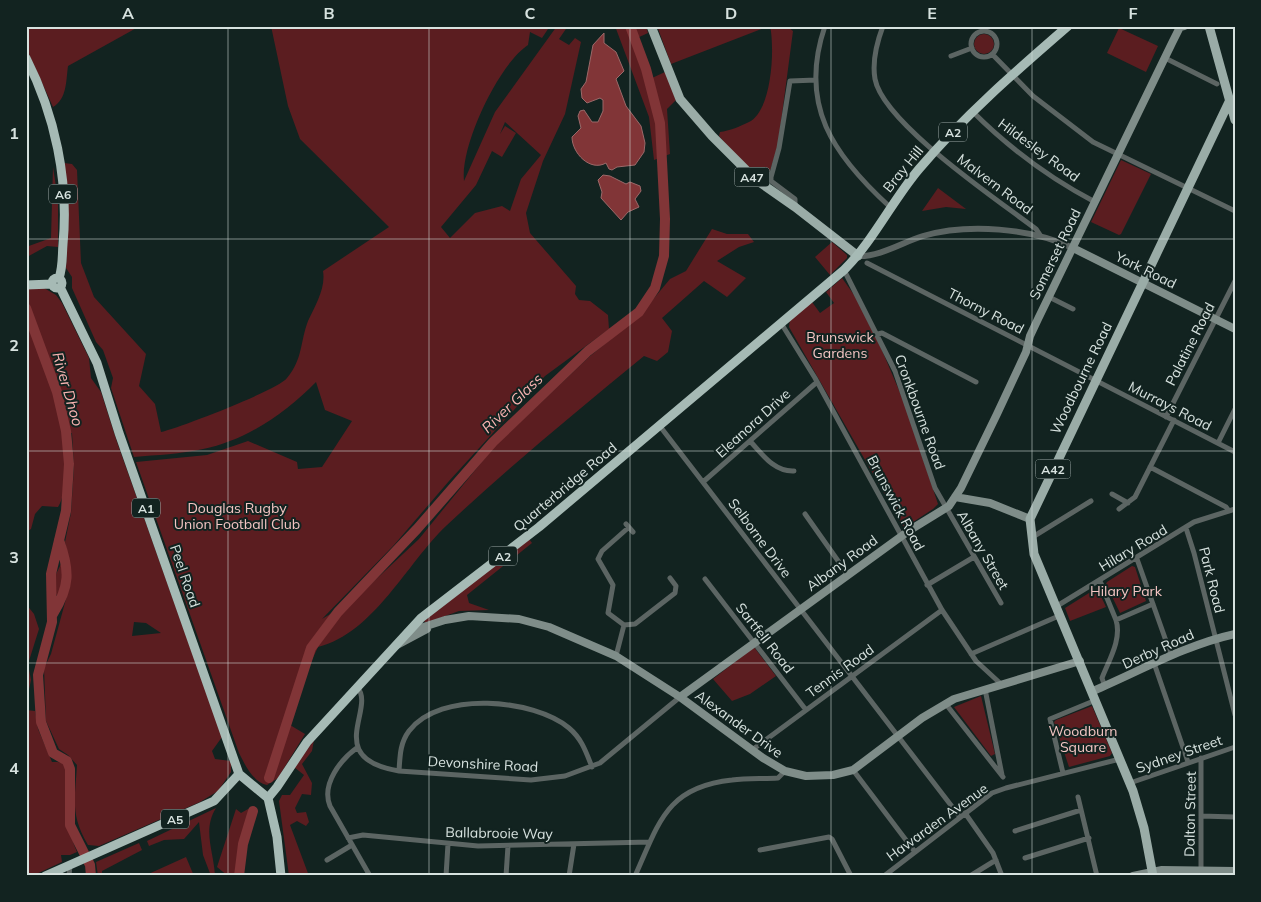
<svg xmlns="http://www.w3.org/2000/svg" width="1261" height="902" font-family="Mulish,sans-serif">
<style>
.green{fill:#5b1d20;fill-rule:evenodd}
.water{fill:#813537;stroke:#9b6969}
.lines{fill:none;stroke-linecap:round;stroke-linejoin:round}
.river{stroke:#813537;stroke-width:10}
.minor{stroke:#5c6563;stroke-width:5}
.tertiary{stroke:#5c6563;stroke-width:6}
.secondary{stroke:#7f8d89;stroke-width:8}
.primary{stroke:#9aaca7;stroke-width:9}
.trunk{stroke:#a6bab5;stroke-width:9}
.grid{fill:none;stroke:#d7e2df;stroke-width:1;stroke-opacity:0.55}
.labels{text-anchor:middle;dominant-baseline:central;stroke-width:4;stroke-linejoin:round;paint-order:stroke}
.shield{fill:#122320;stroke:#9ca9a6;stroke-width:1}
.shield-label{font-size:12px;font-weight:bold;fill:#d7e2df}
.street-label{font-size:14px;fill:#d7e2df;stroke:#122320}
.park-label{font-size:14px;fill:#f4c5c3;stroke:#122320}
.water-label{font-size:15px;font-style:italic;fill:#f9b3b1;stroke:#122320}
.neatline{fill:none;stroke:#d7e2df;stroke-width:2}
.grid-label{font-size:16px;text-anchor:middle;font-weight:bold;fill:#d7e2df}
</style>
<rect width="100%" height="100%" fill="#122320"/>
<!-- green -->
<path class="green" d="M26,26H140L68,66C66,81 67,99 53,107L27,50Z
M271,26H550L542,38L530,32L528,45C499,64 460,145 464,181L495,112L557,26H568L559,39L569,45L575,38L581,42L565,114L543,161L526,213L530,233L576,286L575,294L579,300L590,301L608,315L609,329L545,376L449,481L394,545L322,619L355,599L419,539L494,447L589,357L640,315L670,279L686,271L712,229L727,234H748L754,242L739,247L717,261L746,278L727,297L704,281L662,318L672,331L668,352L657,361L644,356C577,411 509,467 446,526C407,563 374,633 318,647L288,711L290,725L305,734L278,778L267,785C253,782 245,765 239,753L136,462L207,455L248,441L297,462L298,469L322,467L352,421L325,410L316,382C286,413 245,441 203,449C181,454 157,455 134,457L111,388L113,378L103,350L96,342L72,288V277L66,268L68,226L64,163L72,164L77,170L81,263L94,297L146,354L139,386L155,404L161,432C179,428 278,390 287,378C303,359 300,342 308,321C315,306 326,288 323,271L389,227L300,139L288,106ZM505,122L541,155L521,179L510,211L502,206L475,213L450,238L441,227L476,185L492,151L502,157L516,133L505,126L500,134Z
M615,26H646L648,33L637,38L652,78L665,72L676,100L667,109L670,154L654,160L649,117Z
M657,26H769L671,64Z
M770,26H786L793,31L778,145L767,181L739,159L719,136L720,132C729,131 741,126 749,122C772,111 775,48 770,26Z
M1119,28L1158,46L1146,72L1107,53Z
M974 44a10 10 0 1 1 20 0a10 10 0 1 1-20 0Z
M1121,160L1151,174L1121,234L1119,235L1091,222Z
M53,167L58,200V247L47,246L27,257L26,278V247L51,238Z
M938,188L966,209L946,207L922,211Z
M832,242L847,255V258L830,275L815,257Z
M842,278L857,299L881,348L904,402L938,504L933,509L904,528L789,327L790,319L812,302L820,313L834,303L826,292Z
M26,288H44L56,295L62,303L89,358L91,378L101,392L117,442L222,737L212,751L215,759L231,761V772L218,791L200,802L99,846L88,845C70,814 75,800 77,765L68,755L59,749L46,721L44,668L51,654L69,588L70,565L65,542L71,513L74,467L72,433H64C63,454 70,488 58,507L42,506L35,514L31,529L26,532ZM134,622L146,623L161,633L132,636Z
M529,539L532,543L467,595L469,603L489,610L459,611L426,623L424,621Z
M63,560C68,571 67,590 58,599L53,586L56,574Z
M1132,566L1135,567L1146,601L1120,613L1106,584L1107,582Z
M1097,588L1106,607L1070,621L1065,608Z
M26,604L34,614L39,629L28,664L31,680L27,699Z
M754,647L776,676L750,694L732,701L713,679Z
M981,696L995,754L991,756L954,707Z
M1092,706L1112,753L1110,756L1069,767L1054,722L1056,720Z
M26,710L35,711L38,729L52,762C61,762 64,762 68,771C67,801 65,825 77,852L70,855H61L62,862L32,876L26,875Z
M314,740L312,751L302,764L312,783L311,795L302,794L295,808L297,813L306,812L309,822L306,826L297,821L290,825L309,876H289L279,801L282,795H290L304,775L294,767Z
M216,808C202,830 214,852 215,876H211L203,855L199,822L184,839L164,840L149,846L147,841Z
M236,809L241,813L248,809L250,815L240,844L235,876H228L217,867Z
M139,843L142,850L102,871V876H98L96,862Z
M186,857L194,876H144Z"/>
<!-- water -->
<path class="water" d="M604,33V43L616,52L624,71L616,79L626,106L641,126L645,143L644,152L635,165L617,167L612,170L609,169L606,163C590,172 572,153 572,137L581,128L578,116L580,111L584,110L592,122H598L603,111V100L600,98L587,103L582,98L581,89L586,82L593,45Z
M603,175L610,176L626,184L630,182L640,186L641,191L635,199L639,207L628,212L621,220L601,198L602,192L598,180Z"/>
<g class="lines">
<!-- river -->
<path class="river" d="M26,308L57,392L66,431L69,464L66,511L51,574L52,622L38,675L41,722L53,753L67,761L70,769V825L90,865L91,876
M53,614C70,586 70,571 59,540
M269,778L311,648L338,612L417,529L493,442L588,351L639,312L655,288L664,256L665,219L660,123L646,69L630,26
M239,876L243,844L253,811"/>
<!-- minor -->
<path class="minor" d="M825,26C798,105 833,155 890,207
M883,26C877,42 872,62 875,79C883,123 999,201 1036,229L1040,235
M971 44a13 13 0 1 1 26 0a13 13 0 1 1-26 0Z
M992,54L1033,96L1093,142L1235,211
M951,56L972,48
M1165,58L1217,84
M972,111C1008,147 1051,179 1095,202
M795,207V199L771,181V177L779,148L790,81L816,80
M867,263L1235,452
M844,270L895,371L935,488L1001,603
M1049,297L1073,309
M781,323L815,378L942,610L976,661L1001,684
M878,334L882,333L976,382
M1166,417L1235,281
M659,425L960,817
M750,441C762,454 774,472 794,471
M1218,443L1235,409
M1150,467L1226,507L1229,511
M703,482L817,382
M1112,494L1128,503
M1119,509L1135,497L1174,420
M805,514L848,575
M626,524L633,532
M1186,528L1194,553L1235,715
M1031,538L1091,501
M1137,559L1171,655
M705,579L806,710
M1100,581L1116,620L1153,604
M927,585L974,557
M1057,606L1194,522L1235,509
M624,625L635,624L675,593L676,586L670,578
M971,654L1061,615
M616,656L624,625L608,613L613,585L598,559L602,551L628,528
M1154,663L1188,762
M357,687C377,708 322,758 399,771L531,780L565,776L600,763L680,697
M1105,687L1102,678C1109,660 1122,639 1116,620
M985,689L1002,775
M945,703L1003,777
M358,747C341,759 321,784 330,806L370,876
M752,750L942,610
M1201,758V876
M853,770L915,852
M399,771C400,756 400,743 409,731C440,690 534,699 569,728C582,739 586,752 592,767
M1063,773L1050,719L1096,700
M1130,783L1235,747
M1078,797L1097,876
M965,813L993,853L1002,876
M1201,816L1235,817
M1015,831L1081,810
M348,838L363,835L478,846L650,842
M760,850L829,837L832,839L851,876
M1025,858L1089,838
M327,860L352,845
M69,876L70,865
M446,876L448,844
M506,876L508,846
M569,876L574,844
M635,876C659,823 666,787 732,780C747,778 763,779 778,778L785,771
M884,876L992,793L1006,788L1120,759
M970,876L996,860"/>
<!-- tertiary -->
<path class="tertiary" d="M858,256C880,257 903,242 923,236C968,223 1031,228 1073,248"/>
<!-- secondary -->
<path class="secondary" d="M1073,248L1235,329
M955,497L990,503L1030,519
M408,632L445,620L469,616L519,619L549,627L616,656L680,697L763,758L785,771L806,776L833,775L853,770L922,718L954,699L1080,661
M397,645L427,629
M1093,691C1140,671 1185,645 1235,634
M680,697L910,530L949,506L961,488L997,414L1026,352L1030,336L1038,319L1172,43L1180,27L1184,26
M1133,876L1162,870L1235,871"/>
<!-- primary -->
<path class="primary" d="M651,26L680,99L712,136L755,179L795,207L858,256
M1209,26L1235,120
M1153,876L1144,828L1133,791L1034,554L1030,519L1229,102"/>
<!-- trunk -->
<path class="trunk" d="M26,58C55,115 69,180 63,244C62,255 63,267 59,278
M52 283a5 5 0 1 1 10 0a5 5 0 1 1-10 0Z
M26,285L52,284
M60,287L97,363L119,433L239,774L268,798L277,837L281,876
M268,798L277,787L307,742L421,618L539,527L844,270C874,240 892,201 919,169C964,116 1016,71 1068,26
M45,876L214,801L239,774"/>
</g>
<!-- grid -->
<path class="grid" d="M228,26V876M429,26V876M630,26V876M831,26V876M1032,26V876M26,239H1235M26,451H1235M26,663H1235"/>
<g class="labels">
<!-- shield labels -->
<g class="shield">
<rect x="939" y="122.5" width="28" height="19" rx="4"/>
<rect x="734.5" y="167.5" width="35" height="19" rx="4"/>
<rect x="49" y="184.5" width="28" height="19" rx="4"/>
<rect x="1035.5" y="459.5" width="35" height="19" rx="4"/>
<rect x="132" y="498.5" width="28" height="19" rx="4"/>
<rect x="489" y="546.5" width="28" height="19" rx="4"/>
<rect x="161" y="809.5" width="28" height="19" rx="4"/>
</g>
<g class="shield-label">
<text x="953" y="132">A2</text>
<text x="752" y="177">A47</text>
<text x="63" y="194">A6</text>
<text x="1053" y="469">A42</text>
<text x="146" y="508">A1</text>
<text x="503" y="556">A2</text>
<text x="175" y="819">A5</text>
</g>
<!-- street labels -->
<g class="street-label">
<text transform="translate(1039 150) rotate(36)">Hildesley Road</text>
<text transform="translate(903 169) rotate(-51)">Bray Hill</text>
<text transform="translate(995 184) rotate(37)">Malvern Road</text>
<text transform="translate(1055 254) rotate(-64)">Somerset Road</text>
<text transform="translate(1146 270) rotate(26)">York Road</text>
<text transform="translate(986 311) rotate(27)">Thorny Road</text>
<text transform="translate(1190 344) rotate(-63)">Palatine Road</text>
<text transform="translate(1081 378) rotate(-64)">Woodbourne Road</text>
<text transform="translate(1170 406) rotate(27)">Murrays Road</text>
<text transform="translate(920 412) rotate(70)">Cronkbourne Road</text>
<text transform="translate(753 423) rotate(-42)">Eleanora Drive</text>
<text transform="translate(565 487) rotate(-40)">Quarterbridge Road</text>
<text transform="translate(896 503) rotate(62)">Brunswick Road</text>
<text transform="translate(760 538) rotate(53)">Selborne Drive</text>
<text transform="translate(1133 548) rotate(-31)">Hilary Road</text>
<text transform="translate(983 550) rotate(60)">Albany Street</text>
<text transform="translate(842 563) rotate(-36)">Albany Road</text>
<text transform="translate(185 576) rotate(71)">Peel Road</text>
<text transform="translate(1212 580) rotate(76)">Park Road</text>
<text transform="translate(765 638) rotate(52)">Sartfell Road</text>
<text transform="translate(1158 649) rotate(-24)">Derby Road</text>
<text transform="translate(840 671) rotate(-36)">Tennis Road</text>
<text transform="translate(739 724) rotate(36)">Alexander Drive</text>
<text transform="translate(1179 754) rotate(-19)">Sydney Street</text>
<text transform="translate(483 764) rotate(3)">Devonshire Road</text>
<text transform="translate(1190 814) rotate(-89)">Dalton Street</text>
<text transform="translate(937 822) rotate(-36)">Hawarden Avenue</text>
<text transform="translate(499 833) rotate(1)">Ballabrooie Way</text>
</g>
<!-- park labels -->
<g class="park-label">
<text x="840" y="337">Brunswick<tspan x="840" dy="16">Gardens</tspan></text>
<text x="237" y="508">Douglas Rugby<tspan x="237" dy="16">Union Football Club</tspan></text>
<text x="1126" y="591">Hilary Park</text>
<text x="1083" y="731">Woodburn<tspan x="1083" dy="16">Square</tspan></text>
</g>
<!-- water labels -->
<g class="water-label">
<text transform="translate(68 389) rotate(74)">River Dhoo</text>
<text transform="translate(512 403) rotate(-44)">River Glass</text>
</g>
</g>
<!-- border -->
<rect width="1261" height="902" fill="none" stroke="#122320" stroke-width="55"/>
<rect x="28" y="28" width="1206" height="846" class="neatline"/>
<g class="grid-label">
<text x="128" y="19">A</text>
<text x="329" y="19">B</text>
<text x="530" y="19">C</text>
<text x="731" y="19">D</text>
<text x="932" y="19">E</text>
<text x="1133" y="19">F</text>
<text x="14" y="139">1</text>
<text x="14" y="351">2</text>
<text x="14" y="563">3</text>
<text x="14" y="774">4</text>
</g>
</svg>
